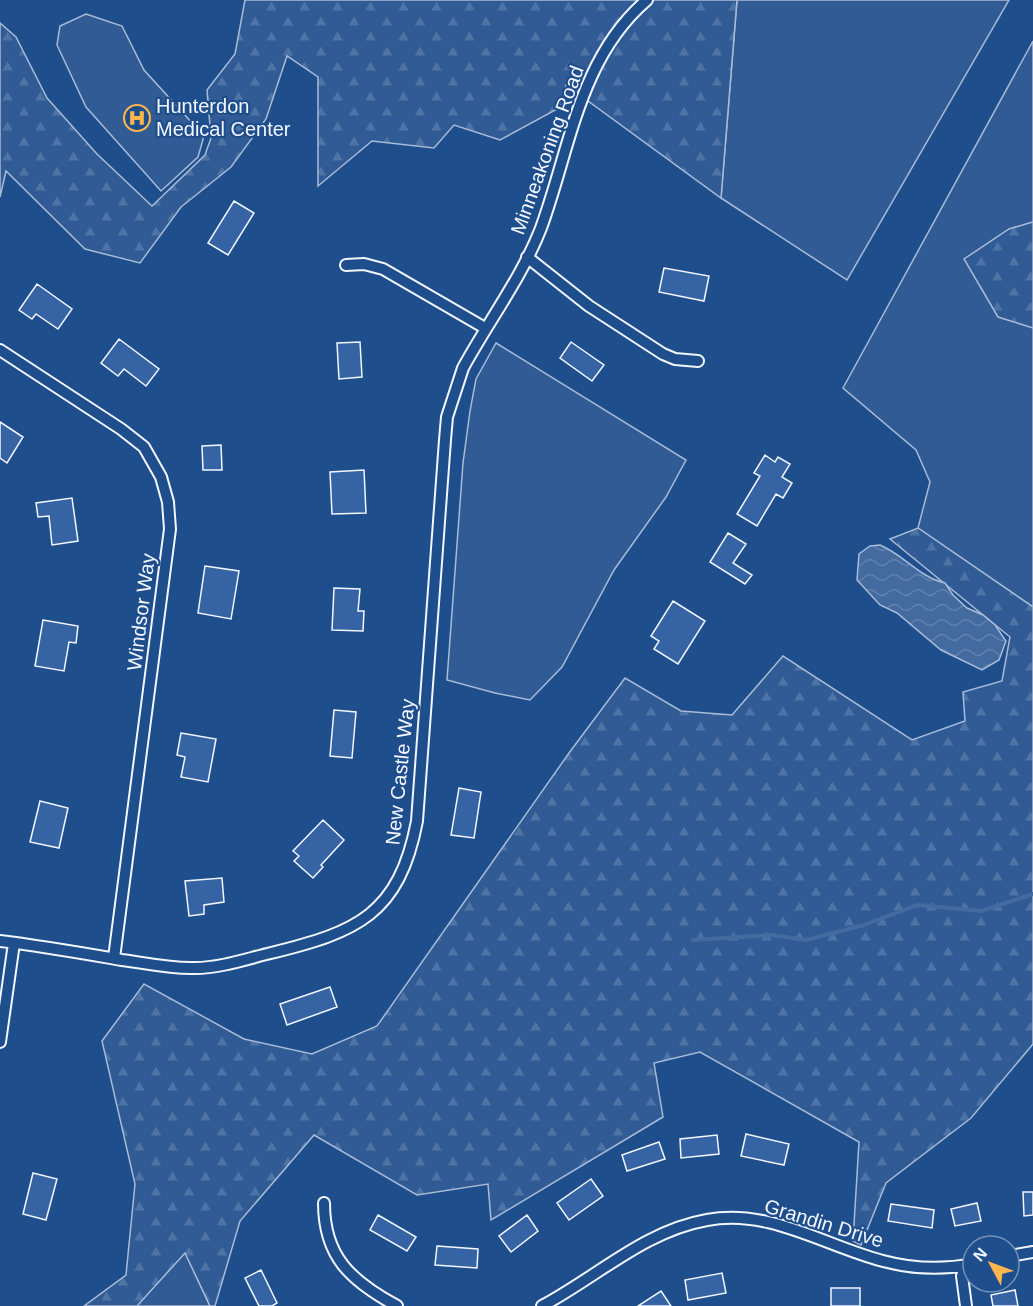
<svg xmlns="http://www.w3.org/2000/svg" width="1033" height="1306" font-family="Helvetica,sans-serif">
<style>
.built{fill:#305b95;stroke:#a8bbd7;stroke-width:1.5}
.forest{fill:url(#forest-firs);stroke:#a8bbd7;stroke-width:1.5}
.water{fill:url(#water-waves);stroke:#a8bbd7;stroke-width:1.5}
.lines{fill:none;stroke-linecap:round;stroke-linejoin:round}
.stream{stroke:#446ba0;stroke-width:4}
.building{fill:#3563a3;stroke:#f2f6ff;stroke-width:1.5}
.minor-casing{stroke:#f2f6ff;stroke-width:14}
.minor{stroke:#1f4e8c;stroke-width:10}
.labels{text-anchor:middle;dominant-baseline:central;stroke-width:4.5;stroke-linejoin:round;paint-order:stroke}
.poi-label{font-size:20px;fill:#f2f6ff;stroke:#1f4e8c;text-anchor:start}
.street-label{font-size:20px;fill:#f2f6ff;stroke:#1f4e8c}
</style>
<defs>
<pattern id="forest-firs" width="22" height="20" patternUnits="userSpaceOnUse" patternTransform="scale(1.5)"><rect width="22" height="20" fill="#305b95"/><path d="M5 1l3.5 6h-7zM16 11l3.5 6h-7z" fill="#4e73a5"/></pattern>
<pattern id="water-waves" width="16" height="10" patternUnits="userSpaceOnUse" patternTransform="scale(1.5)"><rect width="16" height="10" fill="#446ba0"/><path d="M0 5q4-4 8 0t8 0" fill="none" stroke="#5f81ae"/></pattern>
</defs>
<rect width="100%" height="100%" fill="#1f4e8c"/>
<!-- built -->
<path class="built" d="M737,0H1009L847,280L721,198Z
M86,14L122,26L144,70L204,136L198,157L161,191L86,107L57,45L60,26Z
M1033,41V222L1010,229L1033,264V607L918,528L930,482L916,450L843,388Z
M496,343L686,460L666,497L614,570L562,667L530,700L495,693L447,680L463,463L470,411L476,379Z
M185,1252L210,1306H136Z"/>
<!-- forest -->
<path class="forest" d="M245,0H737L721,198L566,85L559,108L500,140L454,125L434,148L372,141L318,186V77L287,56L266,119L231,167L181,207L140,263L85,249L6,171L0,197V23L16,37L47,98L97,154L152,206L205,155L211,138L207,90L235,54Z
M1033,222V328L998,317L964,259L1009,229Z
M918,528L1033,607V1044L971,1118L886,1183L861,1245L853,1241L859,1142L700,1052L654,1063L663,1117L491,1220L488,1184L417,1195L314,1135L240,1221L215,1306H210L185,1253L137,1306H84L126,1275L135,1184L102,1041L144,984L244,1039L312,1054L377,1026L569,753L625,678L681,711L732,715L783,656L912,740L965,721L963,692L1002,681L1010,637L890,539Z"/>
<!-- water -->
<path class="water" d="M880,545C904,555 919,577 945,583L953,595L967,608L983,615L995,625L1006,641L999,660L982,670L941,650L897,613L880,605L857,580L859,554L870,546Z"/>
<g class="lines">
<!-- stream -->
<path class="stream" d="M693,940L771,935L806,940L864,925L917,905L981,911L1033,894"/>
</g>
<!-- building -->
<path class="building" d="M234,201L254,213L228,255L208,243Z
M664,268L709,276L704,301L659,292Z
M37,284L72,309L58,329L36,314L32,319L19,310Z
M119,339L159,369L146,386L124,369L118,376L101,363Z
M360,342L362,377L339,379L337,343Z
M571,342L604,365L592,381L560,358Z
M0,422L23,437L7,463L0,458Z
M221,445L222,470H203L202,446Z
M765,455L775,462L778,457L790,464L782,477L792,483L783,498L776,494L757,526L737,514L760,476L754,473Z
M364,470L366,513L332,514L330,472Z
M72,498L78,541L52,545L49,516L38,517L36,503Z
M728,533L746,544L733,563L752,575L745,584L710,562Z
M205,566L239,571L231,619L198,613Z
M334,588L360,589L358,611H364L363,631L332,630Z
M673,601L705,621L678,664L654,649L659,641L651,636Z
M43,620L78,626L76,643L69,642L64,671L35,666Z
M334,710L356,712L352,758L330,756Z
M181,733L216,739L208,782L181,777L185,757L177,755Z
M459,788L481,792L474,838L451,835Z
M40,801L68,808L59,848L30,842Z
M323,820L344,840L321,865L323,867L313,878L294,861L299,856L293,851Z
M222,878L224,902L204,905V914L189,916L185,881Z
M330,987L337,1007L287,1025L280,1004Z
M746,1134L789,1144L784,1165L741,1156Z
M717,1135L719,1154L681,1158L680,1139Z
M659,1142L665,1159L627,1171L622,1155Z
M33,1173L57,1179L46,1220L23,1214Z
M591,1179L603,1196L569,1220L557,1203Z
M1023,1192H1033V1215L1024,1216Z
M977,1203L981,1221L955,1226L951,1209Z
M891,1204L934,1210L932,1228L888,1221Z
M378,1215L416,1237L407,1251L370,1230Z
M527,1215L538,1231L511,1252L499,1236Z
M437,1246L478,1249L477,1268L435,1265Z
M261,1270L277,1303L272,1306H259L245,1278Z
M722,1273L726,1293L688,1300L685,1280Z
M831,1288H860V1306H831Z
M1015,1290L1018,1306H993L991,1295Z
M661,1291L671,1306H638Z"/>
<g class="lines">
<defs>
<path id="minor" d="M527,257L589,306L663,354L675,359L698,361
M346,265L364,264L383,269L485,328
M0,350L121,429L144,447L161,477L168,502L170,529L114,958
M0,941C41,946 81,953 122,960C146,963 170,969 195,968C220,968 246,959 271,953C357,932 399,915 417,821L445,440L447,417L463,368C488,322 522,277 541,228C570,149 579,58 647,0
M0,1042L14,943
M324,1203C324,1257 351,1281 397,1306
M1009,1256L1033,1252
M542,1306C597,1277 644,1231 707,1220C769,1208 825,1246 883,1261C913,1269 943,1270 973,1264
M966,1306L962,1276L966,1265"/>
</defs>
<!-- minor casing -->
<use href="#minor" class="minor-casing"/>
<!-- minor -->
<use href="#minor" class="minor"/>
</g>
<!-- icons -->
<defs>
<symbol id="hospital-ring" viewBox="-11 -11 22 22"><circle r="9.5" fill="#1f4e8c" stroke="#ffb74d" stroke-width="1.5"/><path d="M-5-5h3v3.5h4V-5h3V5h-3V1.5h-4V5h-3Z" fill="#ffb74d"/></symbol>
</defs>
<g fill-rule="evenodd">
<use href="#hospital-ring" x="122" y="103" width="30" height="30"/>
</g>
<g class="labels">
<!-- poi labels -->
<g class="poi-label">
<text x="156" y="106">Hunterdon<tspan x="156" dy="23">Medical Center</tspan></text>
</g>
<!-- street labels -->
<g class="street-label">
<text transform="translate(547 150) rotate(-70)">Minneakoning Road</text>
<text transform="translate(141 612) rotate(-83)">Windsor Way</text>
<text transform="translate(400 772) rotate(-84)">New Castle Way</text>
<text transform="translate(824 1223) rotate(17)">Grandin Drive</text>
</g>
</g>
<!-- north arrow -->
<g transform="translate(991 1264) rotate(311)"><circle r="28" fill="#1f4e8c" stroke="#7391ba" stroke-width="1.5"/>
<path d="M0-4.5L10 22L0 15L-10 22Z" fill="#ffb74d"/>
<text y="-9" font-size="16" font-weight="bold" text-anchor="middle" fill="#f2f6ff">N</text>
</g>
</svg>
